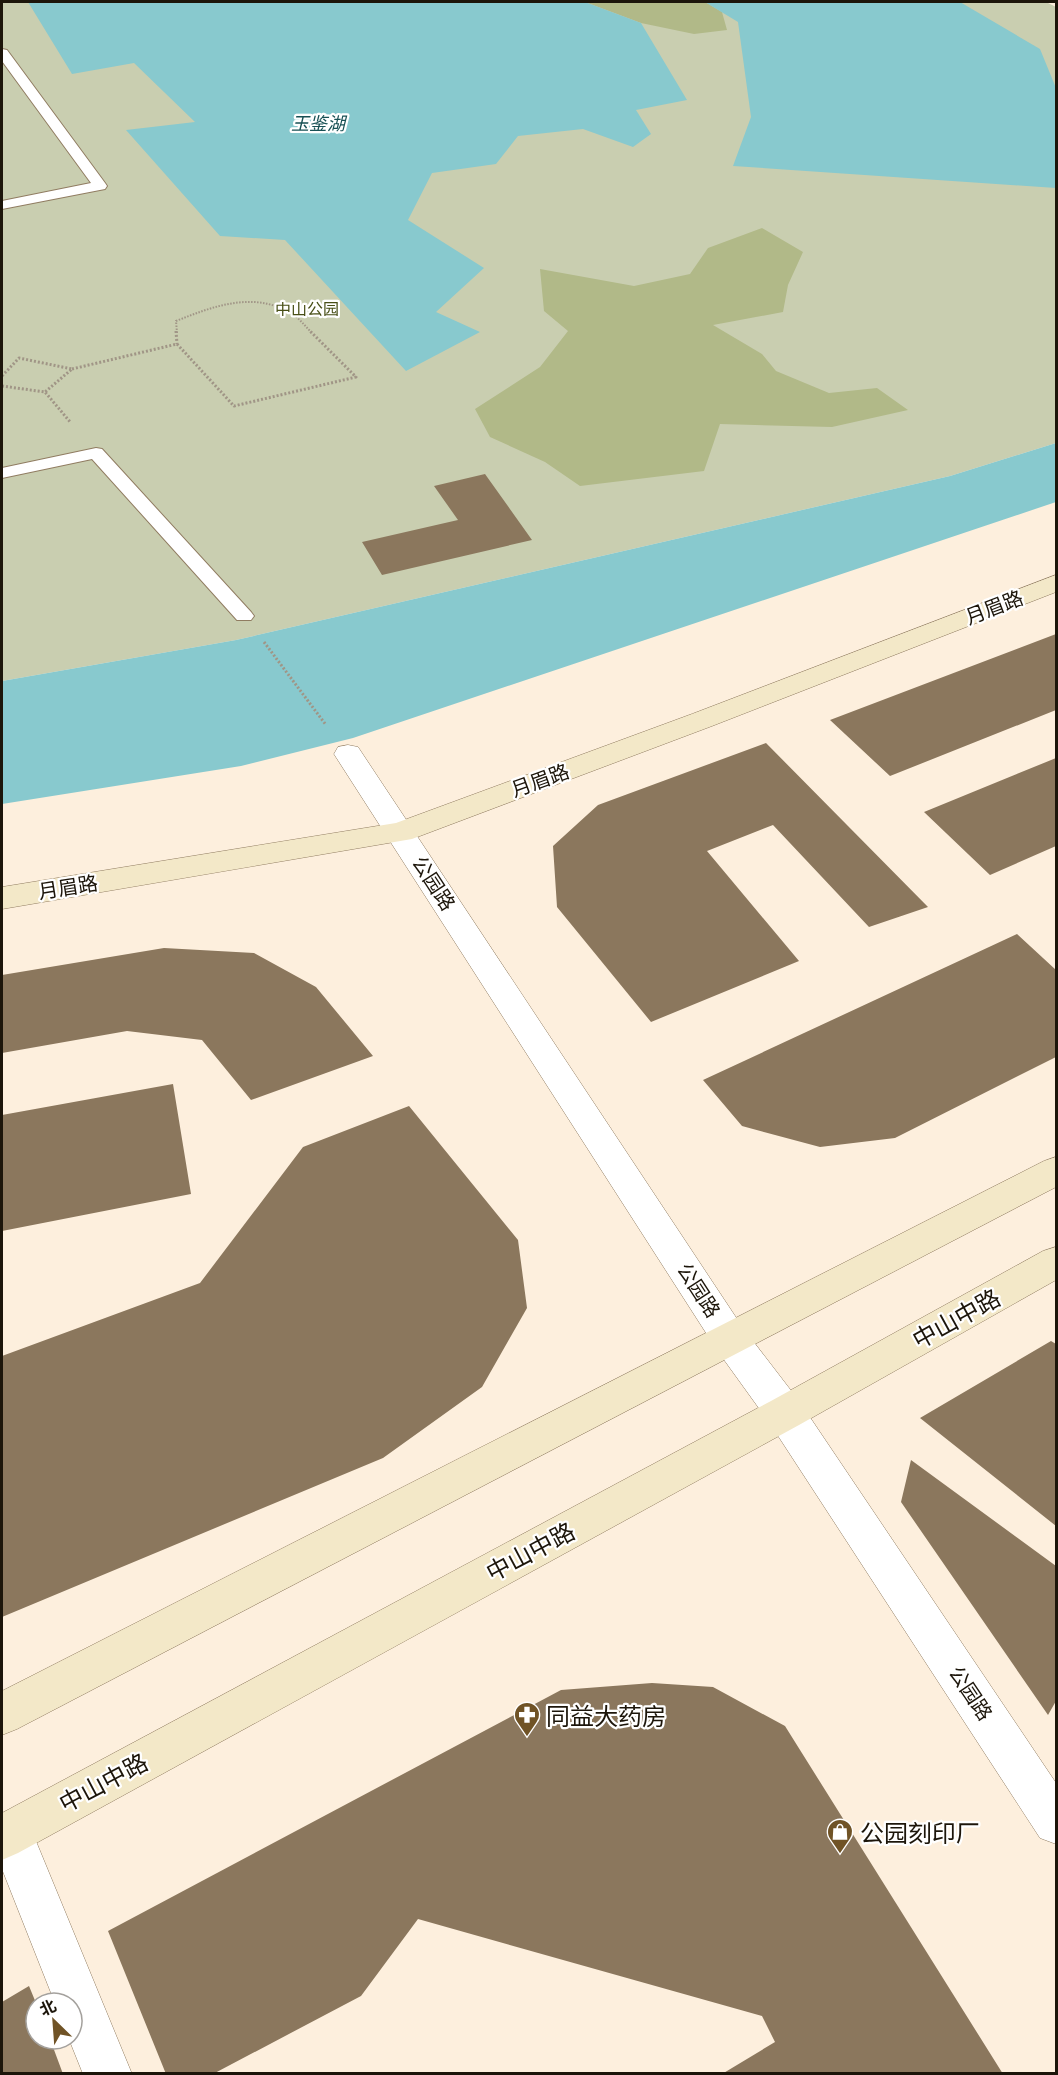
<svg xmlns="http://www.w3.org/2000/svg" width="1058" height="2075" font-family="'Noto Sans','Noto Sans SC',sans-serif">
<style>
.green{fill:#c9ceb0}
.forest{fill:#b1b988}
.water{fill:#88c9ce}
.building{fill:#8b775d}
.lines{fill:none;stroke-linecap:round;stroke-linejoin:round}
.lane-casing{stroke:#907c61;stroke-width:2}
.street-casing{stroke:#907c61;stroke-width:1}
.secondary-casing{stroke:#907c61;stroke-width:1}
.path-far1{stroke:#a09586;stroke-width:2;stroke-dasharray:1.5 1.5;stroke-linecap:butt}
.path{stroke:#a09586;stroke-width:3;stroke-dasharray:2 2;stroke-linecap:butt}
.lane{fill:#fff;fill-rule:evenodd}
.street{fill:#fff;fill-rule:evenodd}
.secondary{fill:#f3e8c8;fill-rule:evenodd}
.labels{text-anchor:middle;dominant-baseline:central;stroke-width:4.5;stroke-linejoin:round;paint-order:stroke}
.far-park-label{font-size:16px;fill:#484f17;stroke:#fff}
.far-water-label{font-size:18px;font-style:italic;fill:#175054;stroke:#fff}
.street-label{font-size:20px;fill:#1c150a;stroke:#fff}
.near-street-label{font-size:24px;fill:#1c150a;stroke:#fff}
.near-poi-label{font-size:24px;fill:#1c150a;stroke:#fff;text-anchor:start}
</style>
<rect width="100%" height="100%" fill="#fdefdd"/>
<!-- green -->
<path class="green" d="M2,2H1046L1056,7V443L950,476L236,640L2,681Z"/>
<!-- forest -->
<path class="forest" d="M585,2H705L722,12L727,30L694,34L641,23Z
M762,228L803,252L788,285L783,312L713,325L762,354L776,371L829,393L877,388L908,410L832,427L720,424L704,471L580,486L545,462L490,437L475,409L540,367L568,331L544,311L540,269L634,286L690,274L708,248Z"/>
<!-- water -->
<path class="water" d="M28,2H585L641,23L687,100L636,110L651,134L633,147L583,129L518,136L496,164L432,173L408,220L484,268L436,312L480,332L406,371L285,240L220,236L126,130L195,122L134,63L72,74Z
M705,2H960L1040,49L1056,88V188L733,166L751,117L738,22Z
M1056,443V502L353,738L241,766L2,804V681L236,640L950,476Z"/>
<!-- building -->
<path class="building" d="M485,474L532,540L382,575L362,542L458,520L434,486Z
M1056,634V710L890,776L830,720Z
M766,743L928,907L869,927L773,825L707,851L799,961L651,1022L557,907L553,846L598,805Z
M1056,758V846L990,875L924,812Z
M1017,934L1056,970V1057L895,1138L820,1147L742,1126L703,1080Z
M164,948L254,953L316,987L373,1056L251,1100L202,1040L127,1031L2,1053V975Z
M173,1084L191,1194L2,1231V1115Z
M409,1106L518,1240L527,1308L482,1387L383,1458L2,1617V1356L200,1283L303,1147Z
M1051,1341L1056,1344V1526L920,1418Z
M911,1460L1056,1566V1701L1048,1715L901,1502Z
M652,1683L713,1687L785,1726L1003,2074H722L775,2042L762,2016L418,1919L361,1996L213,2074H166L108,1931L561,1690Z
M29,1986L36,2003V2039H50L63,2074H2V2002Z"/>
<g class="lines">
<defs>
<path id="lane" d="M2,49L7,50L105,183L107,186L105,189L2,209V201L91,183L2,61Z
M96,448L102,449L251,612L254,616L251,620H237L92,459L2,478V468Z"/>
<path id="street" d="M348,745L358,747L743,1328L799,1401L1056,1783V1844L1040,1838L771,1425L717,1350L334,754L338,747Z
M10,1810L26,1817L132,2074H83L69,2039H72V2003H55L2,1869V1814Z"/>
<path id="secondary" d="M1056,575V592L712,726L412,839L2,909V887L396,823L692,714Z
M1056,1157V1187L17,1729L2,1735V1691L1044,1161Z
M1056,1247V1280L799,1425L18,1853L2,1860V1813L771,1401L1043,1251Z"/>
</defs>
<!-- lane casing -->
<use href="#lane" class="lane-casing"/>
<!-- street casing -->
<use href="#street" class="street-casing"/>
<!-- secondary casing -->
<use href="#secondary" class="secondary-casing"/>
<!-- path-far1 -->
<path class="path-far1" d="M177,333L176,321C214,306 253,291 291,313C299,318 305,326 312,333"/>
<!-- path -->
<path class="path" d="M176,331L177,344
M177,344L234,406L356,377L310,331
M72,369L177,344
M2,376L19,358L72,369L45,392
M2,386L45,392L71,423
M264,642L326,725"/>
<!-- lane -->
<use href="#lane" class="lane"/>
<!-- street -->
<use href="#street" class="street"/>
<!-- secondary -->
<use href="#secondary" class="secondary"/>
</g>
<!-- icons -->
<defs>
<symbol id="pharmacy-pin" viewBox="-11 -11 22 30"><path d="M0 17L-7.5 6A9.5 9.5 0 1 1 7.5 6Z" fill="#705326" stroke="#fff"/><path d="M-2-6h4v4h4v4h-4v4h-4v-4h-4v-4h4Z" fill="#fff"/></symbol>
<symbol id="shop-pin" viewBox="-11 -11 22 30"><path d="M0 17L-7.5 6A9.5 9.5 0 1 1 7.5 6Z" fill="#705326" stroke="#fff"/><path d="M-5-2.5h2.3a2.7 3.5 0 0 1 5.4 0H5L5.5 6h-11ZM-1.5-2.5h3a1.5 2.3 0 0 0-3 0Z" fill="#fff"/></symbol>
</defs>
<g fill-rule="evenodd">
<use href="#pharmacy-pin" x="512" y="1700" width="30" height="40"/>
<use href="#shop-pin" x="825" y="1817" width="30" height="40"/>
</g>
<g class="labels">
<!-- far-park labels -->
<g class="far-park-label">
<text x="307" y="309">中山公园</text>
</g>
<!-- far-water labels -->
<g class="far-water-label">
<text x="318" y="123">玉鉴湖</text>
</g>
<!-- street labels -->
<g class="street-label">
<text transform="translate(994 607) rotate(-21)">月眉路</text>
<text transform="translate(540 780) rotate(-20)">月眉路</text>
<text transform="translate(434 883) rotate(57)">公园路</text>
<text transform="translate(68 887) rotate(-9)">月眉路</text>
<text transform="translate(699 1290) rotate(57)">公园路</text>
<text transform="translate(971 1693) rotate(56)">公园路</text>
</g>
<!-- near-street labels -->
<g class="near-street-label">
<text transform="translate(956 1318) rotate(-29)">中山中路</text>
<text transform="translate(530 1551) rotate(-28)">中山中路</text>
<text transform="translate(103 1782) rotate(-28)">中山中路</text>
</g>
<!-- near-poi labels -->
<g class="near-poi-label">
<text x="546" y="1715">同益大药房</text>
<text x="860" y="1832">公园刻印厂</text>
</g>
</g>
<!-- border -->
<rect width="1058" height="2075" fill="none" stroke="#1c150a" stroke-width="6"/>
<!-- north arrow -->
<g transform="translate(54 2021) rotate(335)"><circle r="28" fill="#ffffff" stroke="#a4a19d" stroke-width="1.5"/>
<path d="M0-4.5L10 22L0 15L-10 22Z" fill="#705326"/>
<text y="-9" font-size="16" font-weight="bold" text-anchor="middle" fill="#1c150a">北</text>
</g>
</svg>
